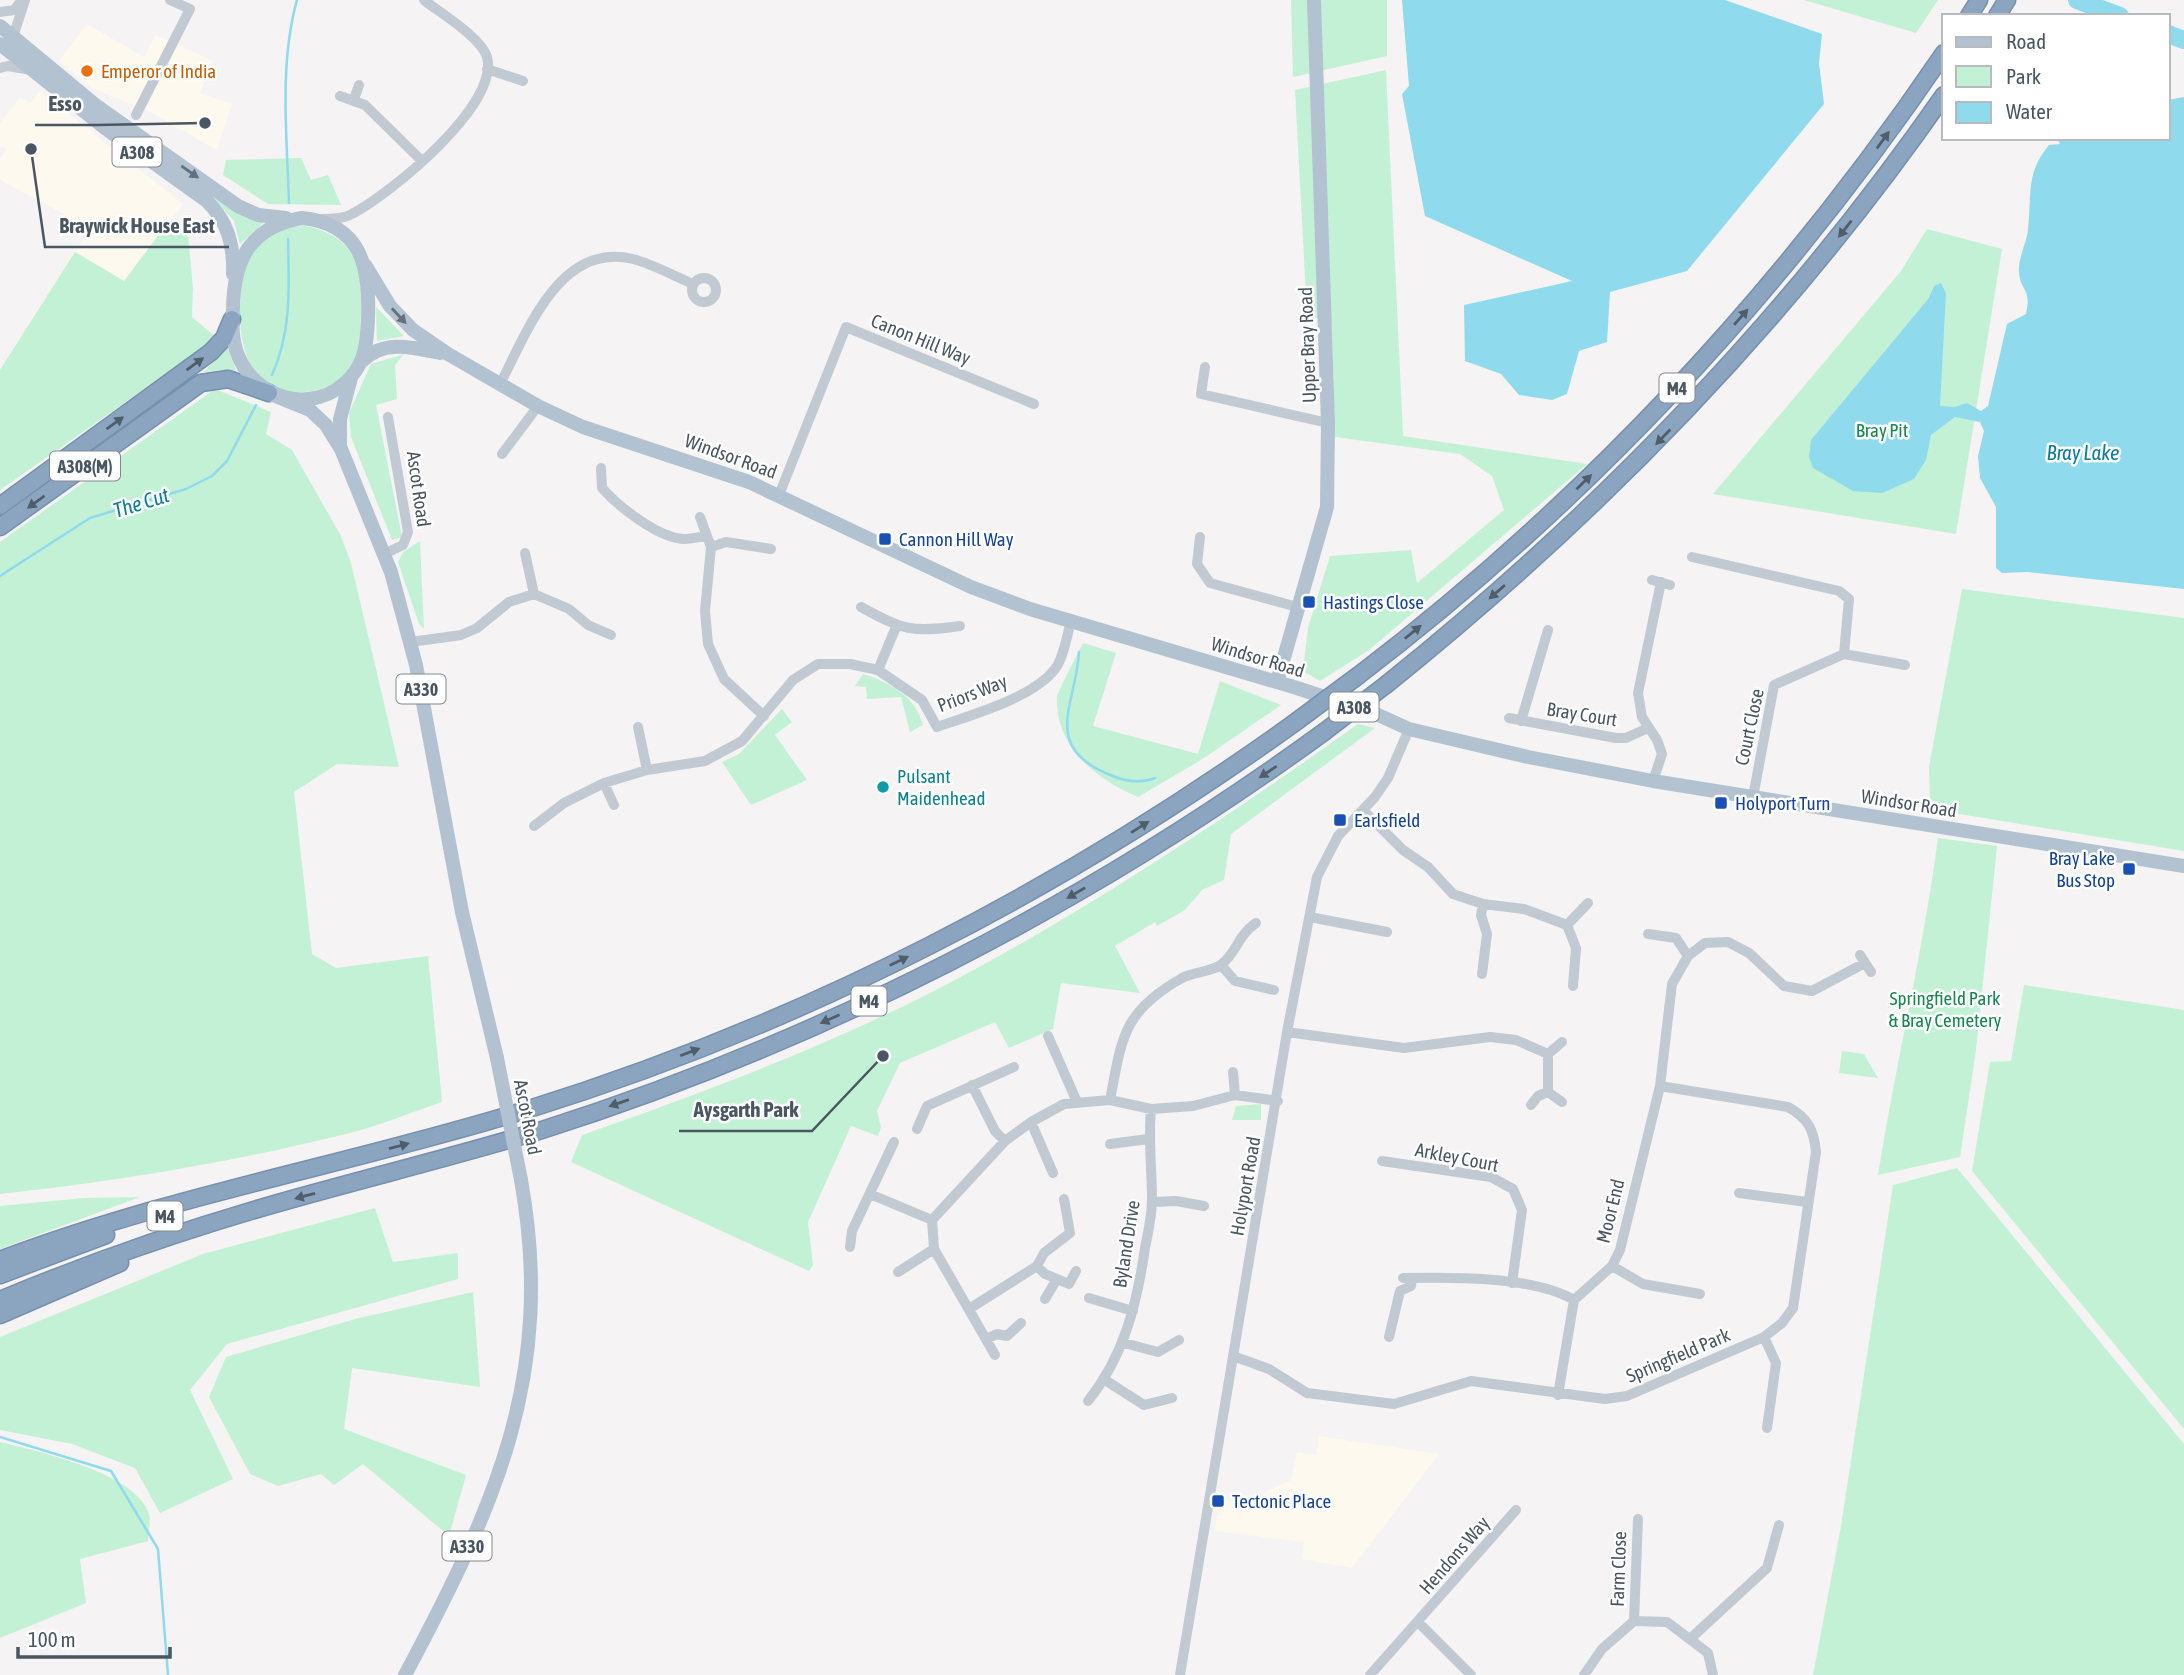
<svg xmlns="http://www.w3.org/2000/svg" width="2184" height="1675" font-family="'Asap Condensed',sans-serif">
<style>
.commercial{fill:#fdf9ef}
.green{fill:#c3f1d5}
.water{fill:#90daee}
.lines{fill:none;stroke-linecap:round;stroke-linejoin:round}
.stream{stroke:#90daee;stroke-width:2.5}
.river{stroke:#90daee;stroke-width:18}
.highway-casing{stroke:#7690ad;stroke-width:19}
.minor{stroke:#c1cad2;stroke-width:10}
.major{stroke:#b3c2d1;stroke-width:14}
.highway{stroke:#8ba5c1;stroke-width:16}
.highway-bridge-casing{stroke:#7690ad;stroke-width:19;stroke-linecap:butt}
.major-bridge{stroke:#b3c2d1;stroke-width:14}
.highway-bridge{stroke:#8ba5c1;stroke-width:16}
.oneway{fill:#505e6b}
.oneway2{fill:#64717d}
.food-dot{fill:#e8710a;stroke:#fff;stroke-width:2.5}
.transit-dot{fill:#1a4fb4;stroke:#fff;stroke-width:2.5}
.culture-dot{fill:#0f9aa8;stroke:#fff;stroke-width:2.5}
.labels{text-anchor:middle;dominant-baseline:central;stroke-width:5;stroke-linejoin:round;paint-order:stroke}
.shield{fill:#fff;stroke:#808990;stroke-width:2}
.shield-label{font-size:18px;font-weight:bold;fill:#4a5661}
.food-label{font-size:19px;fill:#c56008;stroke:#fff;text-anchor:start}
.street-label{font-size:19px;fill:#4a5661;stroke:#fff}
.park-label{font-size:19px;fill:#17864f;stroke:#fff}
.transit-label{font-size:19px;fill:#164399;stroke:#fff;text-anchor:start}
.culture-label{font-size:19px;fill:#0d838f;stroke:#fff;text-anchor:start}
.water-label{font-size:21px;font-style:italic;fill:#0c7c9b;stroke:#fff}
.leader{fill:none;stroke:#4a5661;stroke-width:2.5}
.callout-dot{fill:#4a5661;stroke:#fff;stroke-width:2.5}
.callout-label{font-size:21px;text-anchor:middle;font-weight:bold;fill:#4a5661;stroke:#fff;stroke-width:5;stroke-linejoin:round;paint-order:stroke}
</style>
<rect width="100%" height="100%" fill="#f5f3f3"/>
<!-- commercial -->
<path class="commercial" d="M87,24L144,57L155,35L171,42L138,107L92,88L59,61Z
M178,45L213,61L200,93L232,104L217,150L145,109Z
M40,91L183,204L124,281L75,252L90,228L0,180V159L6,149L0,146V123L20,97L30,103Z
M1319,1436L1439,1454L1352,1568L1302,1559L1304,1542L1214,1531L1221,1498L1261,1509L1265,1492L1291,1480L1297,1452L1316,1455Z"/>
<!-- green -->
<path class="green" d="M1291,0H1387V56L1293,77Z
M1804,0H1938L1916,33Z
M1386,70L1403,436L1587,464L1369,650L1320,681L1303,671L1308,628L1330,556L1411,550L1417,583L1504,510L1492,476L1460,454L1335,437L1332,324L1307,314L1295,90Z
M301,158L311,180L328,175L341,205L268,204L223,175L226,160Z
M209,192L264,222L240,244L234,221Z
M169,221L188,235L193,288L192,317L217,338L0,490V370L75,252L124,281Z
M305,226C356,236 362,267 361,313C360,329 361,346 354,361C345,377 330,388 312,391C257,401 239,356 240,311C241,265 251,228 305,226Z
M1927,229L2002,249L1956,534L1713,494L1901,271Z
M376,307L404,336L377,341Z
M227,347L238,375L221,370L204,372Z
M404,354L395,365L397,399L376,405L402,537L392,540L351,437L349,413L371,364Z
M215,389L271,412L266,434L292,450L341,536L351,563L399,767L337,764L294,792L312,954L336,968L428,956L442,1102C410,1113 378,1126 346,1134C232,1162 116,1182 0,1194V542Z
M420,541L424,629L419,624L398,562L403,552Z
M1962,589L2184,618V851L1947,812L1930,799L1929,767Z
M1083,643L1116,653L1093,726L1198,754L1220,681L1281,705L1201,760L1138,797C1097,780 1055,747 1057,697C1058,691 1078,653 1083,643Z
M863,674C891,683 915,696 923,725L910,732L901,697L867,699L866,687L855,686Z
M782,709L792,722L775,735L807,780L751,805L722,762L739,754Z
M1358,724L1375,728L1231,834L1224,880L1202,890L1185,910L1157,926L1155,922L1115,946L1140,993L1061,983L1053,1029L1009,1048L995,1022L900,1063L877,1111L881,1127L878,1136L851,1126L808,1222L813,1265L809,1271L571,1162L582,1135C698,1095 827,1046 936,990C1084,913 1222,821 1358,724Z
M1938,838L1997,846L1976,1050L1960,1157L1878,1175C1896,1062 1923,952 1938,838Z
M2024,985L2184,1010V1429L1972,1171L1990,1062L2011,1061Z
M1842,1051L1864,1054L1878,1078L1839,1073Z
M1261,1104V1120H1232L1236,1106Z
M1957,1168L2184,1444V1675H1813L1841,1526L1893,1185Z
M140,1197L0,1249V1206L84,1198Z
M375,1208L393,1262L458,1253V1279L227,1344L190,1390L233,1479L160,1513L135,1468L72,1444L0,1430V1337L203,1254Z
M473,1292L480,1387L352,1368L344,1429L466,1475L449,1536L363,1464L334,1485L321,1474L278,1486L250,1474L209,1397L226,1357L355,1319Z
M0,1442C37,1451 137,1473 149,1514C151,1521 148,1533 148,1541L80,1559L86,1603L0,1638Z"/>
<!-- water -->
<path class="water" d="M1402,0H1725L1822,34L1819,63L1824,104L1687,271L1610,292L1607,342L1579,351L1567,394L1552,400L1519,395L1501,374L1465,361L1464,305L1572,281L1425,216L1402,94L1409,86Z
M2184,97V589L2027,572L2002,573L1996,568V507L1980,478L1978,456L1984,431L1980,422L1955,417L1931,435L1926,460L1914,479L1882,493L1853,491L1813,468L1809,457L1811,440L1929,298L1934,286L1941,283L1946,293L1940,406L1954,407L1967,403L1981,411L1988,406L2007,324L2026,314C2032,288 2020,291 2019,272C2018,258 2027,242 2028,229C2032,195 2025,174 2049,145L2060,144L2057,138H2168V100Z"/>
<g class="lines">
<!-- stream -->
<path class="stream" d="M289,203C287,137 279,64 297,0
M272,375C292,331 289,286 288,239
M0,576L90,518L186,489L212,476L227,461L256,405
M1079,652C1077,702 1040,746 1108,774C1123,781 1140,784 1155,778
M0,1437L111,1471L158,1549L168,1675"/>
<!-- river -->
<path class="river" d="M2077,0L2120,16
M2168,34L2184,40"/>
<defs>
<path id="highway" d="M1969,16L1979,0
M1997,16L2007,0
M0,506L211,352L224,338L232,319
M0,527L201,383L228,379L269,393
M1359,675C1587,501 1783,290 1944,53
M1387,684C1600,513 1788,319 1944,95
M0,1260C171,1195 352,1164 526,1110C803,1024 1063,890 1297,721
M0,1275L106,1235
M0,1300C96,1260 195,1226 296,1198C378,1175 460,1155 542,1130C821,1041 1087,905 1324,732
M0,1315L120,1263"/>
</defs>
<!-- highway casing -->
<use href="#highway" class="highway-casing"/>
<!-- minor -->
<path class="minor" d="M0,12L14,10L22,0
M13,37L25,0
M0,68L8,66L31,70
M487,69L523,81
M340,96L365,105L422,161
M354,99L359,85
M136,115L190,9L170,0
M321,219C331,219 343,219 352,214C390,194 500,105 487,57C481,37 440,13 424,0
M692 290a12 12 0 1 1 24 0a12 12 0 1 1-24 0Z
M1205,367L1201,394L1328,423
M500,384C527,333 559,241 633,259C653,264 674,276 693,284
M502,454L538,406
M601,468L602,488C618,506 658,538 684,539C691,539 699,537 706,536
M779,495L846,327L1034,404
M700,517L711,547L705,611L708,644L724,679L764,716
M1200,537L1197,564L1210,583L1301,608
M711,547L726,542L771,549
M525,553L534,594
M384,554L403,545L408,532L388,417
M1692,557L1839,591L1849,599L1844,654L1774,685L1753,797
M1652,580L1670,585
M861,607C903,630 912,633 960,626
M411,642L461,635L477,628L509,602L534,594L569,609L588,625L611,635
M1844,654L1905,665
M878,670L896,627
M1509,718L1616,738H1626L1648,728
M1521,721L1548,630
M638,727L647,770
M1653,781L1662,754L1657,740L1642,717L1638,693L1661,582
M604,783L614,805
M1363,810L1403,850L1428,867L1453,894L1483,904L1524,909L1567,925
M534,826L564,803L604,783L647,770L705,761L742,741L793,680L818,664H850L878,670L922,700L937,727C971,715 1033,698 1055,669C1064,657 1067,635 1071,621
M1310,917L1387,932
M1648,934L1676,938L1688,956
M1860,955L1871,972
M1221,965L1235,981L1274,990
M1482,974L1487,934L1481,915L1483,904
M1573,986L1576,948L1567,925L1588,903
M1287,1032L1404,1048L1490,1037L1516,1040L1548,1054
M1048,1036L1077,1102
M1233,1072L1235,1095
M972,1085L995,1131L1005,1141
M1548,1092V1054L1562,1042
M1110,1100C1122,1038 1122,1012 1182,978C1194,972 1212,972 1222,964C1237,952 1238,935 1256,923
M1531,1105L1538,1096L1548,1092L1562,1102
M1031,1122L1053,1173
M917,1129L927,1106L1014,1067
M1110,1144L1148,1139
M1382,1161L1491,1177L1513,1189L1522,1210L1512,1283
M1739,1193L1807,1202
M870,1194L932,1220
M1152,1202L1176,1201L1204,1206
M850,1247L852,1231L894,1142
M1037,1266L1045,1274L1069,1284L1076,1271
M1612,1266L1643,1284L1700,1294
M898,1272L934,1249
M1403,1278C1449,1277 1534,1276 1574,1300
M1089,1298L1133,1311
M1045,1299L1057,1279
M969,1309L1037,1266L1044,1253L1070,1233L1064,1199
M1389,1337L1400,1291L1411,1286L1412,1278
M1764,1337L1776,1363L1767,1428
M986,1339L997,1334L1007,1336L1021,1323
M1124,1343L1158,1352L1179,1340
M995,1355L934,1249L932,1220L1005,1141L1031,1122L1064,1104L1110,1100L1151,1109L1193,1106L1235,1095L1278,1101
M1233,1356L1269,1369L1307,1393L1394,1404L1471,1381L1605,1399L1627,1396L1764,1337L1782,1323L1793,1308L1816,1152C1814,1130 1808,1118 1788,1107L1660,1086
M1105,1380L1144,1405L1172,1398
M1558,1395L1574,1300L1612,1266L1620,1250L1660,1086L1672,984L1688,956L1705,943L1728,942L1749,953L1784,986L1812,991L1865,963
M1088,1401C1124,1356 1137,1304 1145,1248C1148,1232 1152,1216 1152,1200C1152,1169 1148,1140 1151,1109
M1634,1621L1638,1519
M1419,1623L1471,1675
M1690,1639L1767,1568L1779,1525
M1180,1675L1287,1032L1317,877L1338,836L1375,797L1388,778L1409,729
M1370,1675L1516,1510
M1584,1675L1602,1649L1634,1621L1667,1622L1708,1653L1713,1675"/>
<!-- major -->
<path class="major" d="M0,26L94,104L238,206L258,215L286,218
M0,44L105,128L207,201C228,222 234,245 233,274
M302,218C362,224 370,268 368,319C367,340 366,361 350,378C314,417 252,400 236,350C232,337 232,322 233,308C234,259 250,227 302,218Z
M365,265L390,306L413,330L448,354L538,406L583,427L749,482L971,587L1030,609L1297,688L1376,714L1409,729L1528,757L1653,781L2184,866
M361,362C383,339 412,347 440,353
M273,395L310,410L326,425L341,449L391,572L416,665L462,912L497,1058
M340,444V419L351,378
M1277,682L1327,507L1328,423L1314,0
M405,1675C495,1506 556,1375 521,1180"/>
<!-- highway -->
<use href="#highway" class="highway"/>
<defs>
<path id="highway-bridge" d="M1297,721L1359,675
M1324,732L1387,684"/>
</defs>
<!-- highway-bridge casing -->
<use href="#highway-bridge" class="highway-bridge-casing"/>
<!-- major-bridge -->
<path class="major-bridge" d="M497,1058L521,1180"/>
<!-- highway-bridge -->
<use href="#highway-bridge" class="highway-bridge"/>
</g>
<!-- one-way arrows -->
<defs><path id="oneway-solid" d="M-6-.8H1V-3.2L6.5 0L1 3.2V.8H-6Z" transform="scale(1.75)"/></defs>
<g class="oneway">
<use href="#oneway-solid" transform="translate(1883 140) rotate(-54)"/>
<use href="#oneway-solid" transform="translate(1845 229) rotate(128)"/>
<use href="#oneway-solid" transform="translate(1741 317) rotate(-49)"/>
<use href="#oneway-solid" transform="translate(195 364) rotate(-36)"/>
<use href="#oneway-solid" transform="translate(115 423) rotate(-36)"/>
<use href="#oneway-solid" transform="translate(1663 437) rotate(134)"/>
<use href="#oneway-solid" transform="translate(1584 482) rotate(-44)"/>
<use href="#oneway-solid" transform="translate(36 502) rotate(144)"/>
<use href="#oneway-solid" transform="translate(1497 592) rotate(139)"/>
<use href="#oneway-solid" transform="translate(1413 632) rotate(-39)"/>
<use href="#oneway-solid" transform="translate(1268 772) rotate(146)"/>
<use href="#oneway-solid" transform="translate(1140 827) rotate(-32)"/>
<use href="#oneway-solid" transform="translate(1076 893) rotate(150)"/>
<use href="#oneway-solid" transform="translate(899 961) rotate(-26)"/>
<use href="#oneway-solid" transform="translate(830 1019) rotate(156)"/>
<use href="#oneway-solid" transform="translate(690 1052) rotate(-21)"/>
<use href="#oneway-solid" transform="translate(619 1103) rotate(161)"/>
<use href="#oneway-solid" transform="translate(399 1146) rotate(-15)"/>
<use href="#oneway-solid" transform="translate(305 1196) rotate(165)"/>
</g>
<g class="oneway2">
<use href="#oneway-solid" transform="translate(190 172) rotate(35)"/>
<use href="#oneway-solid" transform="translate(399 316) rotate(47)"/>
</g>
<!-- markers -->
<circle class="food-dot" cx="87" cy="71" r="7"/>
<g class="transit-dot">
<rect x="878" y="532" width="14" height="14" rx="3.5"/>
<rect x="1302" y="595" width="14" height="14" rx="3.5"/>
<rect x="1714" y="796" width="14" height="14" rx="3.5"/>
<rect x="1333" y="813" width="14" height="14" rx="3.5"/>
<rect x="2122" y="862" width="14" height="14" rx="3.5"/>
<rect x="1211" y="1494" width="14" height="14" rx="3.5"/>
</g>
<circle class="culture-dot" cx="883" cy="787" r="7"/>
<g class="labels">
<!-- shield labels -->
<g class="shield">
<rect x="112.5" y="137.5" width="49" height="29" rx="5"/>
<rect x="1659.5" y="373.5" width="35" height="29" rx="5"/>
<rect x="50" y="451.5" width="70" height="29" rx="5"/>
<rect x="396.5" y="674.5" width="49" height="29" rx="5"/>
<rect x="1329.5" y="692.5" width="49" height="29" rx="5"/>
<rect x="851.5" y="986.5" width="35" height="29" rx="5"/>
<rect x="147.5" y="1201.5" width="35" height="29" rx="5"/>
<rect x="442.5" y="1531.5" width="49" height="29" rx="5"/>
</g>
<g class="shield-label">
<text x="137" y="152">A308</text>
<text x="1677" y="388">M4</text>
<text x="85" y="466">A308(M)</text>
<text x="421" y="689">A330</text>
<text x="1354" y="707">A308</text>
<text x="869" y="1001">M4</text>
<text x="165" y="1216">M4</text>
<text x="467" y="1546">A330</text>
</g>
<!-- food labels -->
<g class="food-label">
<text x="101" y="71">Emperor of India</text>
</g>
<!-- street labels -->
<g class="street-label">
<text transform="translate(921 339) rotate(22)">Canon Hill Way</text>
<text transform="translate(1307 345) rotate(-92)">Upper Bray Road</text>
<text transform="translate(731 456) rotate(20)">Windsor Road</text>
<text transform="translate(419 489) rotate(82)">Ascot Road</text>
<text transform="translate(1258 657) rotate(17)">Windsor Road</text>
<text transform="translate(972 693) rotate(-21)">Priors Way</text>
<text transform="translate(1582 714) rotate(9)">Bray Court</text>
<text transform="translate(1749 727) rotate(-78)">Court Close</text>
<text transform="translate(1909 803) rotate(9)">Windsor Road</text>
<text transform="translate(528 1117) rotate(79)">Ascot Road</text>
<text transform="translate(1457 1157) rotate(11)">Arkley Court</text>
<text transform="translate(1245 1186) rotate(-80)">Holyport Road</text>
<text transform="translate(1610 1211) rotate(-76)">Moor End</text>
<text transform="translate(1126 1244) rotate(-81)">Byland Drive</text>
<text transform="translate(1678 1355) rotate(-23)">Springfield Park</text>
<text transform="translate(1454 1555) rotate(-49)">Hendons Way</text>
<text transform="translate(1618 1569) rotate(-88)">Farm Close</text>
</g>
<!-- park labels -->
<g class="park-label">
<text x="1882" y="430">Bray Pit</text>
<text x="1945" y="998">Springfield Park<tspan x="1945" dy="22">&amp; Bray Cemetery</tspan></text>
</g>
<!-- transit labels -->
<g class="transit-label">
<text x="899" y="539">Cannon Hill Way</text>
<text x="1323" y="602">Hastings Close</text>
<text x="1735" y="803">Holyport Turn</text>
<text x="1354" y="820">Earlsfield</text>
<text x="2115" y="858" text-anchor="end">Bray Lake<tspan x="2115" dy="22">Bus Stop</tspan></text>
<text x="1232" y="1501">Tectonic Place</text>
</g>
<!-- culture labels -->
<g class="culture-label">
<text x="897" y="776">Pulsant<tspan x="897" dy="22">Maidenhead</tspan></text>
</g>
<!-- water labels -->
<g class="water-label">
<text x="2083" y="452">Bray Lake</text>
<text transform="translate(141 502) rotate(-17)">The Cut</text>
</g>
</g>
<!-- callouts -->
<path class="leader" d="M205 123L96 125H35M31 149L45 247H229M883 1056L812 1131H679"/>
<g class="callout-dot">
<circle cx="205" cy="123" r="7"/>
<circle cx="31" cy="149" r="7"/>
<circle cx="883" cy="1056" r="7"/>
</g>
<g class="callout-label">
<text x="65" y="111">Esso</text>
<text x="137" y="233">Braywick House East</text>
<text x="746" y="1117">Aysgarth Park</text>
</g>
<!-- legend -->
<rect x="1942" y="14" width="228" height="126" fill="#ffffff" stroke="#b7bbc0" stroke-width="2"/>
<rect x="1956" y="37" width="35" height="10" fill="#b3c2d1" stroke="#b7bbc0" stroke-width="2"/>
<text x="2006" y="49" font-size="21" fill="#4a5661">Road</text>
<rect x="1956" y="66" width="35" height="21" fill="#c3f1d5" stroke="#b7bbc0" stroke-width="2"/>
<text x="2006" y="84" font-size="21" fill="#4a5661">Park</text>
<rect x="1956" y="102" width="35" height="21" fill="#90daee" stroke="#b7bbc0" stroke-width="2"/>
<text x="2006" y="119" font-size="21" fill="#4a5661">Water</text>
<!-- scale -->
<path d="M18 1647v10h152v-10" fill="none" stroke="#4a5661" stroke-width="3.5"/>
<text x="28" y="1647" font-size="21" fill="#4a5661" stroke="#ffffff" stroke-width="5" paint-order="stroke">100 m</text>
</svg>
